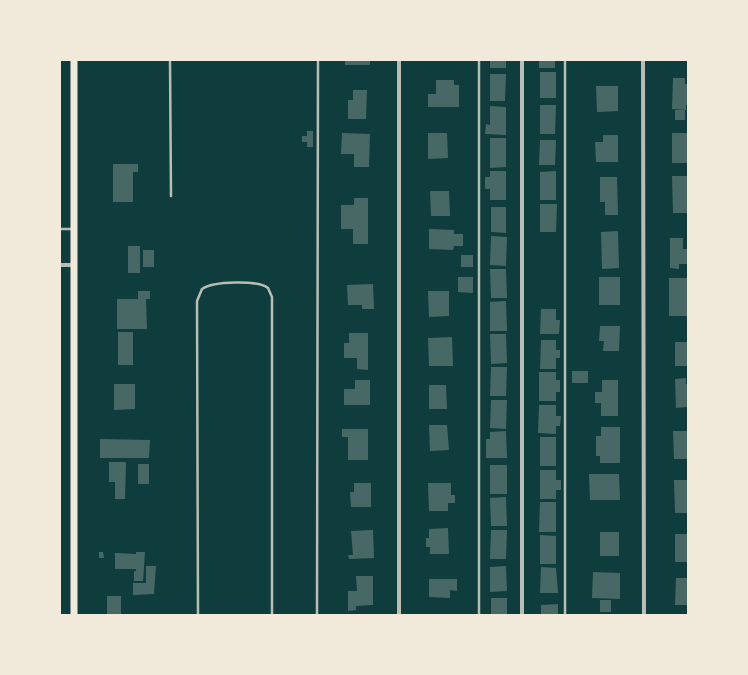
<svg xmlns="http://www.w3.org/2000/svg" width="748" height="675" font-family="'DejaVu Sans',sans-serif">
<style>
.building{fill:#486865}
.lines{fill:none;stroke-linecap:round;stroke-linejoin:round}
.service{stroke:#b8beb3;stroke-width:2.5}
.minor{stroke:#b8beb3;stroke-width:4}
.primary{stroke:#f1e9da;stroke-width:7}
</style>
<rect width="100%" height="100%" fill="#0f3d3e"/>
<!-- building -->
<path class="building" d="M345,60H370V65H345Z
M490,60H506V68H490Z
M539,60H555V68H539Z
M540,72H556V98H540Z
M490,74H506L505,101H490Z
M673,78H685V84H688V105H686V110L672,109Z
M436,80H454V85H459V107H428V94H436Z
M596,86H618V111L597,112Z
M353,90H367L366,119H348V100H353Z
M540,105H556L555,134H540Z
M490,106L506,107V135L485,134L486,124L490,125Z
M675,110H685V120H675Z
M307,131H313V147H307V142H302V136H307Z
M342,133L370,134L369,167H354V154H341Z
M428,133H447L448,158L428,159Z
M672,133H687L688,163H672Z
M603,135H618V162H596L595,142H603Z
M490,138H506V167L490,168Z
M540,140H556L555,165H539Z
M113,164H138V172H133V202H113Z
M490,171H506V200H490V189H485V177H490Z
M556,171V200H540V172Z
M672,176H688V213H673Z
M600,177H617L618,215H605V202H600Z
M430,191H449L450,216H431Z
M354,198H368V244H353V229H341V205H354Z
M540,204H557L556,232H540Z
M491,207H506V233L491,232Z
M429,229L454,230V234H463V246H454L453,250L429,249Z
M618,231L619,268L602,269L601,232Z
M491,236L507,237L506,266L490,265Z
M670,238H683V249H688V264H679V269L670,268Z
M128,246H140V273H128Z
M143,250H154V267H143Z
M461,255H473V267H461Z
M490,269H506L507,298H491Z
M458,277H473V293L458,292Z
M599,277H620V305H599Z
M669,278H688V316H669Z
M373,284L374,309H362V305H348L347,285Z
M138,291H150V299H146L147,329H117V299H138Z
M428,291H449V316L429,317Z
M506,301L507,331H490V302Z
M541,309H556V320H560L559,334H540Z
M600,326H620L619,351H603L604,341H599Z
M118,332H133V365H118Z
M349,333H368V370L357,369V358H344V343H349Z
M490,334H506L507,363L491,364Z
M452,337L453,366H429L428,338Z
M541,340H556V350H560V358H556V369H540Z
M675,342H688V366H675Z
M491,367H507L506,396H490Z
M572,371H588V383H572Z
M539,372H556V380H560V392H556V401H539Z
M686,378V384H688V407L676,408L675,379Z
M355,380H370V405H344V389H355Z
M602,380H618V416H601V403H595V392H602Z
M114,384H135V409L114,410Z
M429,385H446L447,409H429Z
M491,400H507L506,429L490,428Z
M539,405H556V416H561L560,426H556V434L538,433Z
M429,425H447L449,450L430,451Z
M601,427H620V463H600V456H596V436H601Z
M342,429H368V460H348V437H342Z
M506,431L507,458H486V439H490V432Z
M673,431H688V459H674Z
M540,437H556V466H540Z
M100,439L150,440L149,458H100Z
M109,462H126L125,499H115V482H109Z
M138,464H149V484H138Z
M490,465H507V494H490Z
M540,470H556V480H561V490H556V499H540Z
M589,474H619L620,500H590Z
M674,480H688V513H675Z
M354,483H371V507H351L350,492H354Z
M428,483H451V495H455V503H448V511H429Z
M506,497L507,526H491L490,498Z
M540,502H556V532H539Z
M448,528L449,554H430V547H426V538H429V529Z
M373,530L374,558L349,559L348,555H353L351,531Z
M491,530H507L506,559H490Z
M600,532H619V556H600Z
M675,534H688V562H675Z
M540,535L556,536V564H540Z
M99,552H103L104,558H99Z
M136,552H145L143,581H134V571H136V569H115V553L136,554Z
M146,566H156L154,594L133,595V583H146Z
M506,566L507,591L490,592V567Z
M541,567L556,568L558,593H540Z
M593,572L620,573V599L592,598Z
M356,576H373V605L356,606V610L348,611V591H357Z
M676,578H688V605H675Z
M429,579H457V591L450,590V598L429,597Z
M107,596H121V615H107Z
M491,598H507V615H491Z
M600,600H611V612H600Z
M558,604V615H541V605Z"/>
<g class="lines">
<!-- service -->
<path class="service" d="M170,60L171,196
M565,60V615
M60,229H73
M198,615L197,301L202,289C213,281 258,280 268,288L272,297V615
M317,615L318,60
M479,615V60"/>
<!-- minor -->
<path class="minor" d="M399,60V615
M643,60L644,615
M60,265H74
M522,615V60"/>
<!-- primary -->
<path class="primary" d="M74,60V615"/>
</g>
<!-- border -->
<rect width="748" height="675" fill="none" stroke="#f1e9da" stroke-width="122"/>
</svg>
